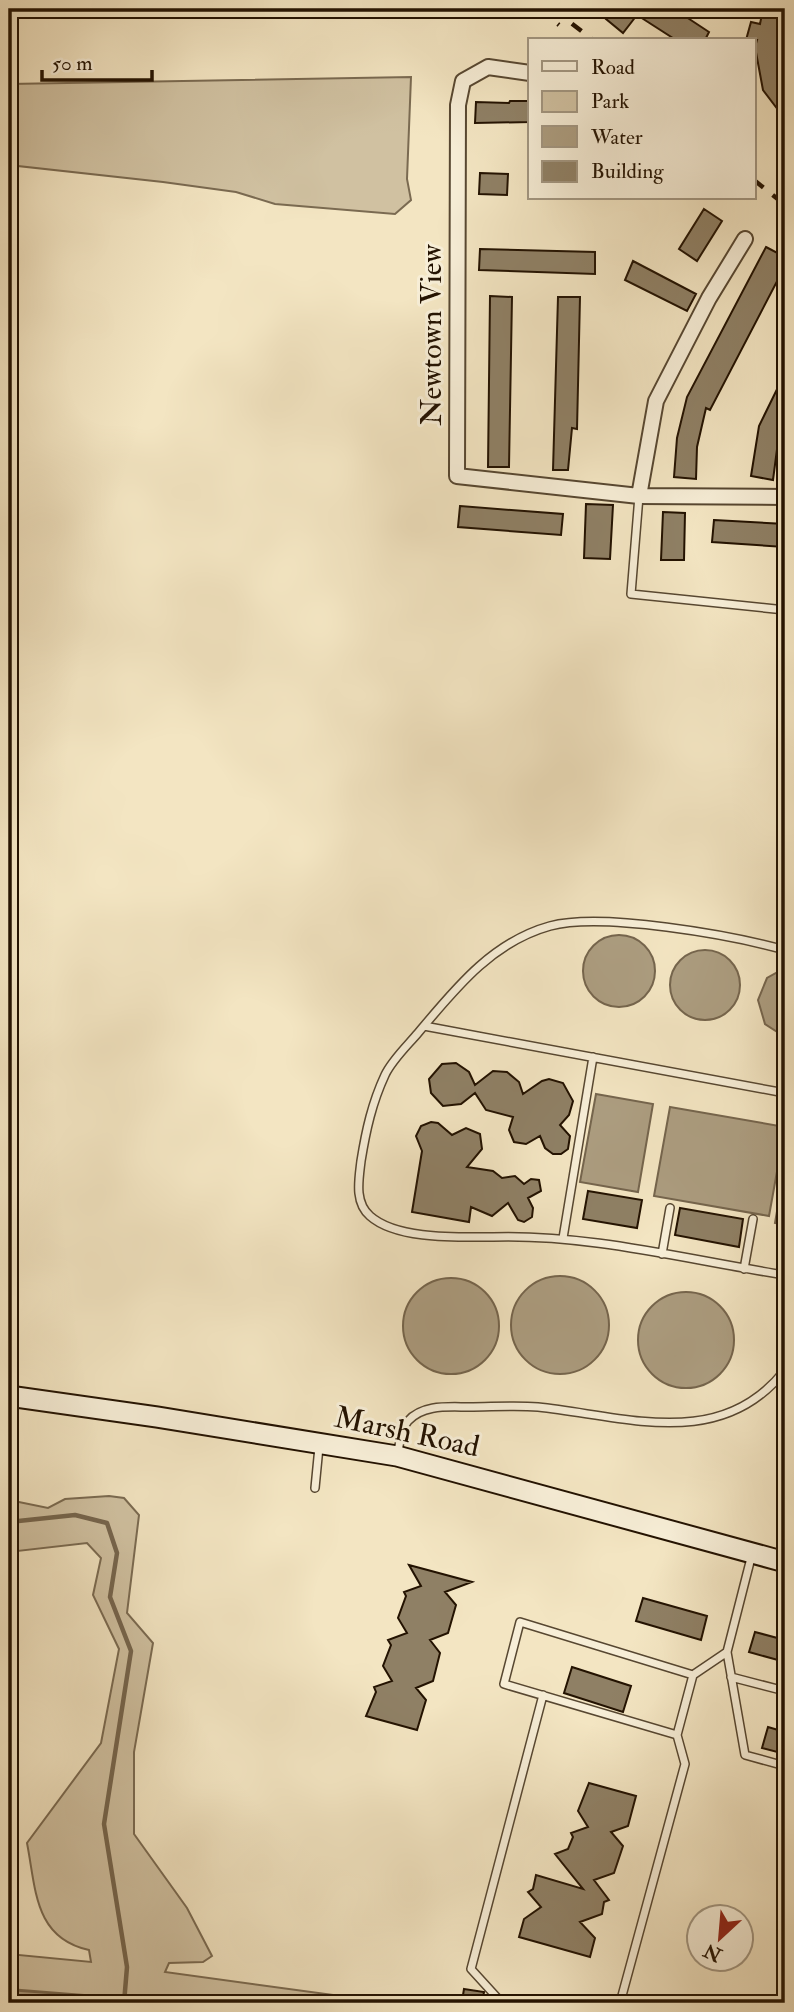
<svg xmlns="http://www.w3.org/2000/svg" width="794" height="2012" font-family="'IM FELL Double Pica',serif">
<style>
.green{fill:#d0c1a1;stroke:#7a6a51;stroke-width:2}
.water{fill:#ac9d80;stroke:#75654d;stroke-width:2}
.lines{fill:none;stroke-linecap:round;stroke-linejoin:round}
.stream{stroke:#75654d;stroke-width:4.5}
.building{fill:#8f8065;stroke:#231201;stroke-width:2}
.lane-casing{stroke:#574731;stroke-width:10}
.street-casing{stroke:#574731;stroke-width:18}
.secondary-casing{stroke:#231201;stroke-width:23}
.lane{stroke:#f7eed7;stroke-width:7}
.street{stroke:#f7eed7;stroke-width:14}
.secondary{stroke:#f7eed7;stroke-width:19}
.rail{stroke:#231201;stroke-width:4.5;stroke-dasharray:12 12;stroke-linecap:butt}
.labels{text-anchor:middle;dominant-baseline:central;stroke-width:6;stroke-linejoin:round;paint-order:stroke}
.street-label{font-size:30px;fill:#231201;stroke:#f7eed7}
</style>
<rect width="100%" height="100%" fill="#f3e5c2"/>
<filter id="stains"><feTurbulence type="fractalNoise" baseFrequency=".00286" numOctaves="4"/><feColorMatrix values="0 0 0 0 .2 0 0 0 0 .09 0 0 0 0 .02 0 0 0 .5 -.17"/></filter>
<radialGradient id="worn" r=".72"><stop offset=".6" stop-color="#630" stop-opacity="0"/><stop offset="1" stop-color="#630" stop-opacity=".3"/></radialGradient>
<!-- green -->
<path class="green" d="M411,77L407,179L411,200L395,214L275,204L236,192L163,182L9,165V84Z
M109,1496L124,1498L139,1515L127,1613L153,1643L134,1752V1834L187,1908L212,1956L203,1962L169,1963L165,1972L392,2003H184L9,1989V1954L91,1962L89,1950C34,1938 36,1889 27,1843L101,1743L119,1649L93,1595L101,1558L87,1543L9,1552V1500L48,1508L65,1499Z"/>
<!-- water -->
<path class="water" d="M583 971a36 36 0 1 1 72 0a36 36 0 1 1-72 0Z
M670 985a35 35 0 1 1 70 0a35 35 0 1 1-70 0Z
M785,968V1037L765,1024L758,1000L767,978Z
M596,1094L653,1104L638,1192L580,1182Z
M670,1107L785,1127L769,1216L654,1196Z
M785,1165V1225L775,1223Z
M511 1325a49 49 0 1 1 98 0a49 49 0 1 1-98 0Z
M403 1326a48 48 0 1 1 96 0a48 48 0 1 1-96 0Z
M638 1340a48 48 0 1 1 96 0a48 48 0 1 1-96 0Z
M9,1989L21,1991L184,2003H9Z"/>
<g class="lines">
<!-- stream -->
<path class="stream" d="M9,1522L75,1515L107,1523L117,1553L110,1597L131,1651L104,1824L127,1967L124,2003"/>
</g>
<!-- building -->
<path class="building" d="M598,9H674L709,32L705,40H676L637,15L623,33L606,19L608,16Z
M763,9H785L783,48L785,119L763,90L755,47L757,40H746L751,22L760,24Z
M510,101H530V122L475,123L476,102L509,103Z
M480,173L508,174L507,195L479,194Z
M704,209L722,221L697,261L679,249Z
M766,247L785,257V266L710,410L706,408L697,447L696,479L674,477L677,438L687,397Z
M480,249L595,252V274L479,270Z
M633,261L696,294L687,311L625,280Z
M490,296L512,297L509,467H488Z
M558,297H580L577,429L572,428L568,470H553Z
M785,373V420L779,434L773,480L751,476L759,426Z
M586,504L613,505L610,559L584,558Z
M460,506L563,514L561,535L458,527Z
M663,512L685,513L684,560H661Z
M714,520L785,524L784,547L712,542Z
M456,1063L469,1072L475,1085L493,1071L507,1072L519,1082L523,1094L542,1081L549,1079L563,1083L573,1101L569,1115L560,1125L570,1136L568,1149L561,1154H553L545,1148L540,1136L526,1144L514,1142L509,1130L513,1117L486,1110L475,1093L461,1104L443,1106L431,1093L429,1079L442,1064Z
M431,1122L438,1123L452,1135L466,1128L480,1134L482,1149L467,1167L493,1171L502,1178L515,1176L524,1184L531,1179L539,1180L541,1191L528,1198L533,1208L532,1217L524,1222L518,1220L508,1203L492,1216L471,1207L469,1222L412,1212L422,1151L416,1136L421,1126Z
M588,1191L642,1200L637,1228L583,1219Z
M680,1208L743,1219L739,1247L675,1235Z
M409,1565L472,1582L445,1592L456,1605L448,1633L430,1640L440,1653L433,1681L416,1688L426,1700L417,1730L366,1716L376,1692L374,1687L392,1681L383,1666L391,1645L388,1640L407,1633L398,1618L406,1596L404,1592L421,1586Z
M643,1598L707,1616L701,1640L636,1621Z
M755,1632L785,1640V1662L749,1652Z
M572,1667L631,1686L623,1712L564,1693Z
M768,1727L785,1732V1754L762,1748Z
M589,1783L636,1796L628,1826L611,1832L623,1846L614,1873L594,1880L609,1900L604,1902L602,1914L580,1922L595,1938L590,1957L519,1937L524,1919L541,1907L528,1892L533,1889L536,1875L583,1889L555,1854L568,1849L573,1837L571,1833L588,1827L578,1811Z
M464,1989L484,1992L482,2003L462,2001Z"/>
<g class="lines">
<defs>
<path id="lane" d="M639,496L631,594L785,610
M785,950C731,935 602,912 550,926C492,942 455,989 418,1033C407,1046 392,1060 385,1075C372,1103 366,1130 361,1161C359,1179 354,1202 370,1216C397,1240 459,1237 493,1237C591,1234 688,1260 785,1275
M424,1026L785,1093
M563,1238L593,1057
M662,1254L670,1208
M744,1269L753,1219
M397,1456C400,1444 400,1430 408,1421C423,1404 449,1407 469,1407C491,1407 515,1405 538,1407C625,1416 721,1452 785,1370
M315,1488L319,1447
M752,1554L727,1652L745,1755L785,1766
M693,1675L520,1622L504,1684L677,1735L693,1675L727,1652
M731,1677L785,1691
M502,2003L471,1969L543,1695
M620,2003L685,1764L677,1735"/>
<path id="street" d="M530,73L488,67L463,81L458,105L457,476L639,496L785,497
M639,496L656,401L709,298L745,239"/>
<path id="secondary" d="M9,1396L157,1417L397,1456L785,1562"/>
</defs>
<!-- lane casing -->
<use href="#lane" class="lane-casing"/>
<!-- street casing -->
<use href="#street" class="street-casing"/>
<!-- secondary casing -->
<use href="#secondary" class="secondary-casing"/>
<!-- lane -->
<use href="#lane" class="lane"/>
<!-- street -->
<use href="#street" class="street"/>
<!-- secondary -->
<use href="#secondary" class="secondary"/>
<!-- rail -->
<path class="rail" d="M539,9L559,25
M553,9L593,40
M754,180L785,205"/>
</g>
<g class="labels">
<!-- street labels -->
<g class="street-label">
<text transform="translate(431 335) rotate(-90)">Newtown View</text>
<text transform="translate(407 1432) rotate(12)">Marsh Road</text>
</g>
</g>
<!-- margin -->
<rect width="794" height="2012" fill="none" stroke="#f3e5c2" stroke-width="35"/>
<rect x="10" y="10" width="773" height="1991" fill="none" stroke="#231201" stroke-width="3.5"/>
<rect x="18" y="18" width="759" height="1977" fill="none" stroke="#231201" stroke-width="2"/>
<!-- legend -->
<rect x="528" y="38" width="228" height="161" fill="#f7eed7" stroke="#a29681" stroke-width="2"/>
<rect x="542" y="61" width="35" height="10" fill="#f7eed7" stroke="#a29681" stroke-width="2"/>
<text x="591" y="74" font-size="21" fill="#231201">Road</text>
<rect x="542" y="91" width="35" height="21" fill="#d0c1a1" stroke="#a29681" stroke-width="2"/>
<text x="591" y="108" font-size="21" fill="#231201">Park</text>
<rect x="542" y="126" width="35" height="21" fill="#ac9d80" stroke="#a29681" stroke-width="2"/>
<text x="591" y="144" font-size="21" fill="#231201">Water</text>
<rect x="542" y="161" width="35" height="21" fill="#8f8065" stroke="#a29681" stroke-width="2"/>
<text x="591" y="178" font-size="21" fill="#231201">Building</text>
<!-- north arrow -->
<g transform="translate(720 1938) rotate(206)"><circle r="33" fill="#f7eed7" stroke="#a29681" stroke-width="2"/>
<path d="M0-5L12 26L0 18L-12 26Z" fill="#8f2418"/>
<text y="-10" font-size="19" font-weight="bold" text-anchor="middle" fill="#231201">N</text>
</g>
<!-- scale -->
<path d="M42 70v10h110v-10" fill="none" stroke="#231201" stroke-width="3.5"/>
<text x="52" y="70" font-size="21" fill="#231201" stroke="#f7eed7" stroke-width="5" paint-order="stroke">50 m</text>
<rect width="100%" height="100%" filter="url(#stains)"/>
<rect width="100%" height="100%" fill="url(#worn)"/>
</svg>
